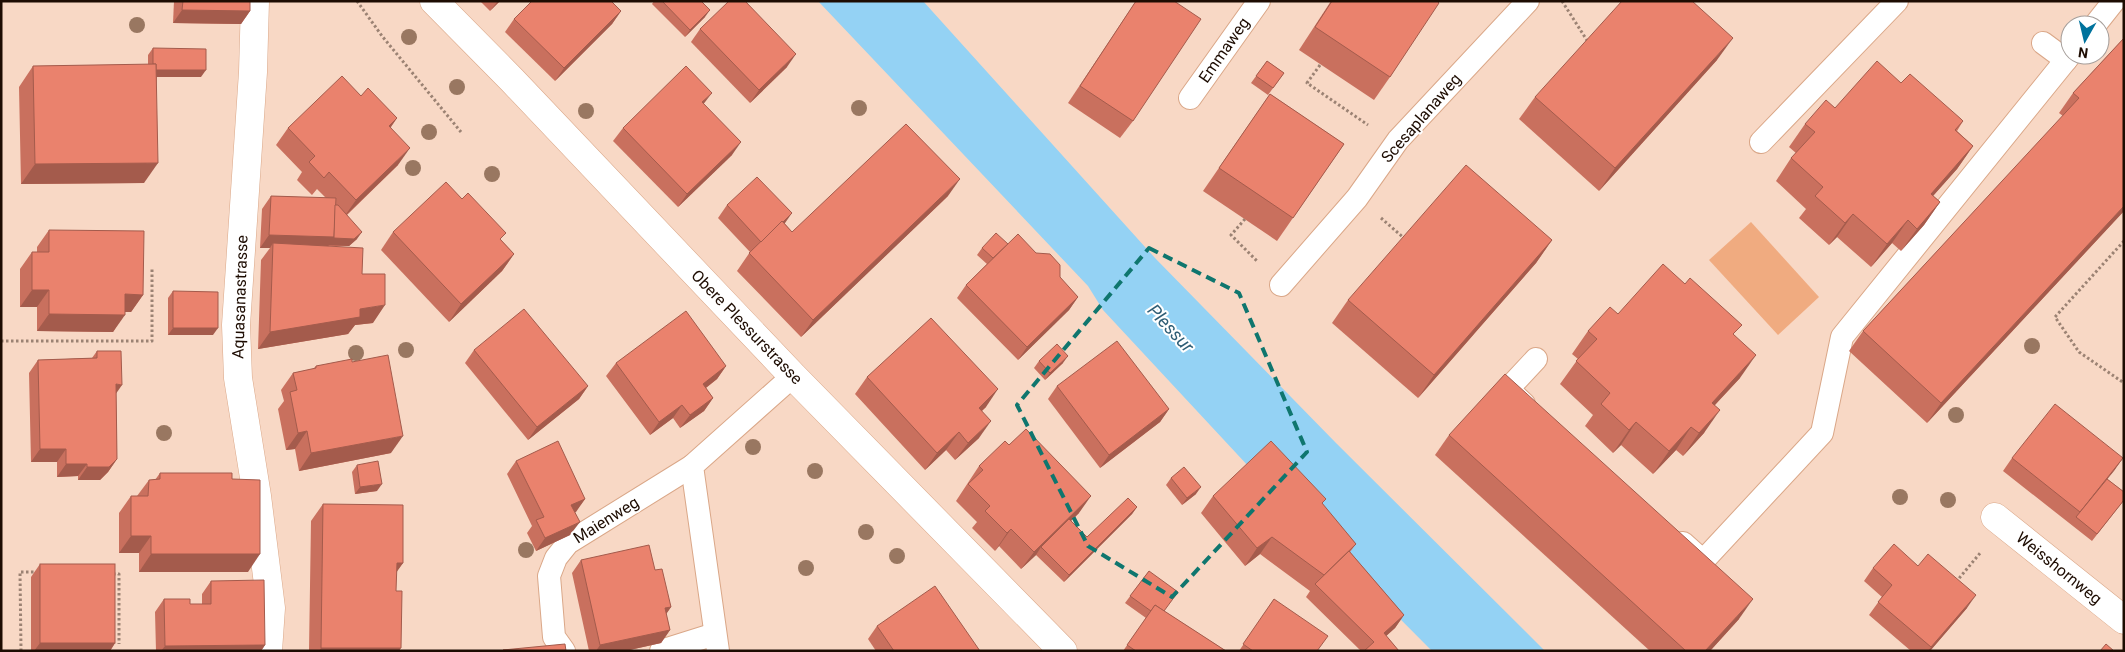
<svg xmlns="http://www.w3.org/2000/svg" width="2125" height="652" viewBox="0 0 2125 652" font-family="Roboto,sans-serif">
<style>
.green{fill:#f0ab80}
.water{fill:#94d2f4}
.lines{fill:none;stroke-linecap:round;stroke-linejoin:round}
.lane-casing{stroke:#daa788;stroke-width:24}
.street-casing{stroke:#daa788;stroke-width:29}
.path{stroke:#9b8273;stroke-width:3;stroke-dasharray:2.5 2.5;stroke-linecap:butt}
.lane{stroke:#fff;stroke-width:22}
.street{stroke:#fff;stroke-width:28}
.tree{fill:#997761}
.wall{fill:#c9705e}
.shaded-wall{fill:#a45b4c}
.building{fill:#ea826d;stroke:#a45b4c}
.marked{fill:none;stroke:#0f766e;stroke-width:4;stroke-dasharray:10 6;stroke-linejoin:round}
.labels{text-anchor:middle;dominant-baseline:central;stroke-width:4;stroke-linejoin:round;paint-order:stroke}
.street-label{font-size:16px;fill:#1d0c02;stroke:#fff}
.water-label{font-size:18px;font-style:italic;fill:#2f5e76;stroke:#fff}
</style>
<rect width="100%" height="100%" fill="#f8d8c5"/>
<polygon class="green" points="1751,222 1819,297 1778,335 1709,260"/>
<polygon class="water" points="818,1 923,1 1155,258 1336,443 1545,651 1432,651 1250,468 1103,310 1088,286"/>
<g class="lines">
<g class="lane-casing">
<g id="lane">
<polyline points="2095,25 2114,1"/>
<polyline points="2043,43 2066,60"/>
<polyline points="1190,98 1259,1"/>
<polyline points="1761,142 1897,1"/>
<polyline points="1281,285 1357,198 1398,140 1528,1"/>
<polyline points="1524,404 1508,389 1536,359"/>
<polyline points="1683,543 1703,561 1822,433 1842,337 2070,55"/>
<polyline points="564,651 554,637 549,576 556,558 568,543 692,466"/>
<polyline points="661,651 715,634"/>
<polyline points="718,651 692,466 793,376"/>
</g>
</g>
<g class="street-casing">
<g id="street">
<polyline points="255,1 253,72 236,325 238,378 257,496 271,608 268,651"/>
<polyline points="434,1 512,80 793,376 1063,651"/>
<polyline points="1995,517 2124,620"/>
</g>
</g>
<g class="path">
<polyline points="357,1 382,36 461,132"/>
<polyline points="1562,1 1588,42"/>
<polyline points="1320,65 1307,83 1368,125"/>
<polyline points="1381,218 1405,239"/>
<polyline points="1245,219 1231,235 1258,262"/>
<polyline points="2124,241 2055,317 2079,352 2124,383"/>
<polyline points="1,341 152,341 152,269"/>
<polyline points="113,574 119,574 119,644"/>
<polyline points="1956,582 1981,552"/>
<polyline points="21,651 20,572 37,572"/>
</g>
<use href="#lane" class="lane"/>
<use href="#street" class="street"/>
</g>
<g class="tree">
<circle cx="137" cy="25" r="8"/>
<circle cx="409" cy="37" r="8"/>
<circle cx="457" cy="87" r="8"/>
<circle cx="859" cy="108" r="8"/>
<circle cx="586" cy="111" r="8"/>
<circle cx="429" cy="132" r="8"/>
<circle cx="413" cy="168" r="8"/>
<circle cx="492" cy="174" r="8"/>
<circle cx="2032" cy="346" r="8"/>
<circle cx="406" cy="350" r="8"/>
<circle cx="356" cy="353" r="8"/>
<circle cx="1956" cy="415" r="8"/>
<circle cx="164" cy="433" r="8"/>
<circle cx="753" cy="447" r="8"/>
<circle cx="815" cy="471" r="8"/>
<circle cx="1900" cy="497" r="8"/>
<circle cx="1948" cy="500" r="8"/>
<circle cx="866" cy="532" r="8"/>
<circle cx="526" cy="550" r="8"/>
<circle cx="897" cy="556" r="8"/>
<circle cx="806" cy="568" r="8"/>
</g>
<g class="wall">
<polygon points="174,1 250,1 250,11 241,24 173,23"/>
<polygon points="480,1 500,1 490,11"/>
<polygon points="654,1 701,1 705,17 685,37 652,4"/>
<polygon points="1136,1 1174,1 1133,121 1120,138 1068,103"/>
<polygon points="1331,1 1437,1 1390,77 1374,100 1299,50"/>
<polygon points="621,11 612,24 555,81 505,32 514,19"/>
<polygon points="700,29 787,67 750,103 691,42"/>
<polygon points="2124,38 2124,211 1927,423 1849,351 1863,331 2063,116 2059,113 2073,93"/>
<polygon points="153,48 201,77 157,77 144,183 21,184 19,87 33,66 148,65 148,55"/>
<polygon points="1717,60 1599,191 1519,119 1535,97"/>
<polygon points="1267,61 1284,73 1268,95 1251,83"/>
<polygon points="1901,83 1963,121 1957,131 1973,146 1957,169 1933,196 1940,202 1924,225 1901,251 1892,243 1871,267 1837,237 1829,245 1799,218 1806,209 1776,181 1791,158 1796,153 1789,147 1805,124 1835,108"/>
<polygon points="1270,94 1344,144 1277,241 1203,191"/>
<polygon points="361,96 397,118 391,127 398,165 347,215 357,239 349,246 328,246 362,274 373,323 355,325 348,334 258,349 261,260 270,248 260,248 262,209 271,196 326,198 317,189 312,195 297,180 302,172 276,145 288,128"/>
<polygon points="704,104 732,155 678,207 613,141 623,128"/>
<polygon points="948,196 801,337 737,271 750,252 718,218 727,205 785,224 792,232"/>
<polygon points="49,230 143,295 131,312 125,312 113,332 37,331 37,307 20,307 20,269 32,252 37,252 37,247"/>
<polygon points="393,232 501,240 514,254 502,271 449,322 381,250"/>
<polygon points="1552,240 1536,263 1418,398 1332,323 1348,300"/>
<polygon points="1008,244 1036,253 1078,297 1069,310 1018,360 957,298 966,285 987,264 977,255 982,248"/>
<polygon points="173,291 213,335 168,335 168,298"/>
<polygon points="1588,331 1735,335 1740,378 1715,405 1704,433 1683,456 1676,450 1653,474 1621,445 1613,453 1585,426 1593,415 1560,384 1578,359 1572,354"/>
<polygon points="474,350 588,386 579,399 528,440 465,363"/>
<polygon points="97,351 116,392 117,459 108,472 100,480 78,480 78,476 57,477 57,462 31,462 29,373 38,360 92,358"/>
<polygon points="1039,361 1063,363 1045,380 1034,368"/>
<polygon points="352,362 391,453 299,471 295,449 286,450 278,409 284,401 281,390 293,373 313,369 316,366"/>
<polygon points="616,363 726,366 717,379 706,388 713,398 704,411 680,428 673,418 650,435 606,376"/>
<polygon points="867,377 986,407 982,411 979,438 955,460 946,450 925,470 855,394"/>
<polygon points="1057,386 1169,409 1160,422 1100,468 1048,399"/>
<polygon points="1449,435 1739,619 1710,651 1650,651 1435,455"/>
<polygon points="2012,458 2123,458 2107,479 2124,492 2124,500 2092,541 2003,471"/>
<polygon points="516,461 585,499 575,512 570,535 536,551 527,533 532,526 507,474"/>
<polygon points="357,465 377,491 355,494 352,472"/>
<polygon points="979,466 1079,513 1071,521 1087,537 1137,507 1132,514 1064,582 1036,555 1021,569 999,546 995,551 972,528 977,522 956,501"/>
<polygon points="160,473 232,479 248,572 139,572 139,553 119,553 119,513 131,496 137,496 149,480 155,480"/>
<polygon points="1171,478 1196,494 1182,505 1166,485"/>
<polygon points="1213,496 1323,505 1356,544 1350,552 1404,615 1395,628 1386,636 1399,651 1361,651 1306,597 1310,591 1260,554 1245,566 1201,513"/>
<polygon points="323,504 403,563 396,572 396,591 399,651 309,651 311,521"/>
<polygon points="581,560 655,570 671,607 666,614 670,630 661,643 625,651 589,651 572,573"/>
<polygon points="40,564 115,643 110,651 31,651 31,577"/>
<polygon points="1873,568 1967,608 1930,651 1911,651 1869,615 1882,597 1864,581"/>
<polygon points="1149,571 1164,611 1226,651 1123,651 1146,618 1125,603"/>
<polygon points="211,581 265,645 261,651 156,651 155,612 164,599 190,604 202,604 202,594"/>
<polygon points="1274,599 1317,651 1239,651"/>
<polygon points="877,626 980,651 876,651 868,639"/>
</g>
<g class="shaded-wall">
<polygon points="498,1 500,1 490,11"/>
<polygon points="182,10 250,11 241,24 173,23"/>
<polygon points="710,10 705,17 685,37 690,30"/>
<polygon points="621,11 612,24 555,81 564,68"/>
<polygon points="1733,38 1717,60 1599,191 1615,168"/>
<polygon points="796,54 787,67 750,103 759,90"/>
<polygon points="153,70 206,70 201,77 148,77"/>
<polygon points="712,93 702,106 702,102"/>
<polygon points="397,118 385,135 389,126"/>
<polygon points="741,142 732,155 678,207 687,194"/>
<polygon points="1973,146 1957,169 1915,216 1931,194"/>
<polygon points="410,148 398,165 344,217 356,200"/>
<polygon points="158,163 144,183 21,184 35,164"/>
<polygon points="960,179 948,196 801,337 813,320"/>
<polygon points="1940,202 1924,225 1901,251 1917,229"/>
<polygon points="2124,206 2124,211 1927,423 1941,403"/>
<polygon points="792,213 783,226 762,243"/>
<polygon points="1853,214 1837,237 1829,245 1845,223"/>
<polygon points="1908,220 1892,243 1871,267 1887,244"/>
<polygon points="362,232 357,239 349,246 329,245 325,250 273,243 270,248 260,248 269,235 334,237"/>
<polygon points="1552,240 1536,263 1418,398 1434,375"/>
<polygon points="514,254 502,271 449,322 461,304"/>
<polygon points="32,290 49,290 37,307 20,307"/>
<polygon points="125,294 143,295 131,312 113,312"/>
<polygon points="1078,297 1069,310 1018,360 1027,347"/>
<polygon points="385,305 373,323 355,325 348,334 258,349 270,332 360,309"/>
<polygon points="49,314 125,315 113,332 37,331"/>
<polygon points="173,328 218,328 213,335 168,335"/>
<polygon points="1756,355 1740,378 1696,425 1712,403"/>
<polygon points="1068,356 1063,363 1045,380 1050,373"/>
<polygon points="726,366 717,379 694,397 703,384"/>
<polygon points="116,384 122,385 113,398"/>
<polygon points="588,386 579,399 528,440 537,427"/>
<polygon points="998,389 986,407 966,425 979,408"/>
<polygon points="713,398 704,411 680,428 690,415"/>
<polygon points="682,405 673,418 650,435 659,422"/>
<polygon points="1169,409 1160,422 1100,468 1109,455"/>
<polygon points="1720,410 1704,433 1683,456 1699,433"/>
<polygon points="991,421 979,438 955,460 968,443"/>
<polygon points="1636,422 1621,445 1613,453 1629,430"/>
<polygon points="1691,427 1676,450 1653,474 1669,451"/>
<polygon points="307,431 295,449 286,450 298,433"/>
<polygon points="959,432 946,450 925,470 937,453"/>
<polygon points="403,436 391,453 299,471 311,453"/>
<polygon points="40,449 66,449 57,462 31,462"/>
<polygon points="2123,458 2114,471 2076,517 2080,512"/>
<polygon points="117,459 108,472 100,480 78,480 87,467"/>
<polygon points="66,464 87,464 78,476 57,477"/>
<polygon points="382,484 377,491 355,494 360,487"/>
<polygon points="1201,487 1196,494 1182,505 1187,498"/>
<polygon points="1091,496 1079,513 1042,549 1041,547 1036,555 1021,569 1034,552"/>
<polygon points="585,499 576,512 562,518 571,505"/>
<polygon points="1137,507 1132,514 1064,582 1069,575"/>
<polygon points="580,522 570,535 536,551 545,538"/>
<polygon points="1011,529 999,546 995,551 1007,533"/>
<polygon points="131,536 151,536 139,553 119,553"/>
<polygon points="1272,537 1260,554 1245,566 1257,548"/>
<polygon points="151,554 260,554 248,572 139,572"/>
<polygon points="397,563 403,563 391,580"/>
<polygon points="1976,595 1967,608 1930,651 1928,651"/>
<polygon points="1753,599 1739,619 1710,651 1705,651"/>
<polygon points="671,607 662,620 665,608"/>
<polygon points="1404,615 1395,628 1375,646 1384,633"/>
<polygon points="670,630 661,643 625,651 596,651 600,645"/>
<polygon points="40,643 115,643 110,651 34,651"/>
<polygon points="265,645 261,651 161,651 165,646"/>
<polygon points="321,648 401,648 399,651 319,651"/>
</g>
<g class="building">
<polygon points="183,1 250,1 250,11 182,10"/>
<polygon points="532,1 611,1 621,11 564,68 514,19"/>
<polygon points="662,1 701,1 710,10 690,30"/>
<polygon points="729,1 745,1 796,54 759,90 700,29"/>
<polygon points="1136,1 1174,1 1201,19 1133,121 1080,86"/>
<polygon points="1332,1 1437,1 1439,3 1390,77 1315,27"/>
<polygon points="1622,1 1692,1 1733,38 1615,168 1535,97"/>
<polygon points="2124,38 2124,206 1941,403 1863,331 2079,98 2073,93"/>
<polygon points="153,48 206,49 206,70 156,70 156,64 153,64"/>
<polygon points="1267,61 1284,73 1273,88 1256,76"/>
<polygon points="1877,61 1901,83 1910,74 1961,119 1963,121 1955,130 1973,146 1931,194 1940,202 1917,229 1908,220 1887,244 1853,214 1845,223 1815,196 1823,187 1791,158 1815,132 1805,124 1826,100 1835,108"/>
<polygon points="156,64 158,163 35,164 33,66"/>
<polygon points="686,66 712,93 702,102 741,142 687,194 623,128"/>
<polygon points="342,76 361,96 368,88 397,118 389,126 410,148 356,200 329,172 324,178 309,162 315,156 288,128"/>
<polygon points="1270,94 1344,144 1293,218 1219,168"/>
<polygon points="906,124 960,179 813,320 749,253 782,221 792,232"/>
<polygon points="1466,165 1552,240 1434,375 1348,300"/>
<polygon points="757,177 792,213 783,222 782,221 761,242 727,205"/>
<polygon points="446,182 462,199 468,193 506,233 500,239 514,254 461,304 393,232"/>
<polygon points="271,196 336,198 334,237 269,235"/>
<polygon points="335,205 338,205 362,232 354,239 334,238 334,237"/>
<polygon points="49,230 144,231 143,295 125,294 125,315 49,314 49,290 32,290 32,252 49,252"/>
<polygon points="996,233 1008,244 993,258 982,248"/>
<polygon points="1018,234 1036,253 1050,254 1060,265 1060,277 1078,297 1027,347 966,285"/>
<polygon points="273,243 363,248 362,274 385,274 385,305 360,309 360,317 270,332"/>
<polygon points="1663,264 1685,284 1690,278 1742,325 1733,334 1756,355 1712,403 1720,410 1699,433 1691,427 1669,451 1636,422 1629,430 1601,404 1610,393 1576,361 1597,339 1588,331 1610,307 1618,314"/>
<polygon points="173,291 218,292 218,328 173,328"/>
<polygon points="524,309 588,386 537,427 474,350"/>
<polygon points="686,311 726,366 703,384 713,398 690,415 682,405 659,422 616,363"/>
<polygon points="931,318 998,389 979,408 991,421 968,443 959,432 937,453 867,377"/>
<polygon points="1117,341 1169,409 1109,455 1057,386"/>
<polygon points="1057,344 1068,356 1050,373 1039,361"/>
<polygon points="97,351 121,351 122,385 116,384 117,459 109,467 87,467 87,464 66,464 66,449 40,449 38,360 97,358"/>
<polygon points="388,355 403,436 311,453 307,431 298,433 290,392 297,390 293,373 316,368 316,366 352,359 352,362"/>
<polygon points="1505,374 1753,599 1705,651 1686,651 1449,435"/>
<polygon points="2055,404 2123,458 2080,512 2012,458"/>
<polygon points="1026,429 1091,496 1034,552 1011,529 1007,533 985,511 990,506 968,484 983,470 979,466 1005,441 1009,445"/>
<polygon points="558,441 585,499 571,505 580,522 545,538 536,520 544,517 516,461"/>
<polygon points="1271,441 1326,499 1322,503 1356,544 1324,575 1272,537 1257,548 1213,496"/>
<polygon points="378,461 382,484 360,487 357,465"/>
<polygon points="1184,467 1201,487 1187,498 1171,478"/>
<polygon points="160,473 232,473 232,479 260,480 260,554 151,554 151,536 131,536 131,496 148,496 149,480 160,479"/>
<polygon points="2107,479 2124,492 2124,500 2097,534 2076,517"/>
<polygon points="1128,498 1137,507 1069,575 1041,547 1069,519 1087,537"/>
<polygon points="323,504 403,505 403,563 397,563 396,591 402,591 401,648 321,648"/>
<polygon points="1894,544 1918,566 1928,554 1976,595 1931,647 1878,602 1892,585 1873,568"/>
<polygon points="649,545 655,570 662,569 671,607 665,608 670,630 600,645 581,560"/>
<polygon points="1349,551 1404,615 1384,633 1399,651 1364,651 1374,642 1315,584"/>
<rect x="40" y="564" width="75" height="79"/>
<polygon points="1149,571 1178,592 1164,611 1155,605 1151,611 1130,596"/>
<polygon points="264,580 265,645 165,646 164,599 190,599 190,604 211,604 211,581"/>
<polygon points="935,586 980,651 894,651 877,626"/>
<polygon points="1274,599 1328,636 1317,651 1253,651 1243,644"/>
<polygon points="1155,605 1226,651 1136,651 1127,645"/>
<polygon points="565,644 566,651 503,650"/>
<polygon points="2106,644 2114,651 2100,651"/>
</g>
<path class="marked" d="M1149,248L1239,293L1307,452L1172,597L1088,546L1017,405Z"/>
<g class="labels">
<g class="street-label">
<text transform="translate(1224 50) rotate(-55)">Emmaweg</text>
<text transform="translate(1421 118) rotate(-49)">Scesaplanaweg</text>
<text transform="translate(240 297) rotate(-88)">Aquasanastrasse</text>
<text transform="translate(747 327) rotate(46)">Obere Plessurstrasse</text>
<text transform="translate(606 520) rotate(-32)">Maienweg</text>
<text transform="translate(2059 568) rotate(39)">Weisshornweg</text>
</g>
<g class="water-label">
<text transform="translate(1171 328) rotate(47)">Plessur</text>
</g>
</g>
<rect width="2125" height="652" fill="none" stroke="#1d0c02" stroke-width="5"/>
<g transform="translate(2085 40) rotate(188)"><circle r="24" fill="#ffffff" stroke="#a59e9a"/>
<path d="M0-4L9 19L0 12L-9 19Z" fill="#00739d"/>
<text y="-8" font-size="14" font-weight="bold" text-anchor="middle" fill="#1d0c02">N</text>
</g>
</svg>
